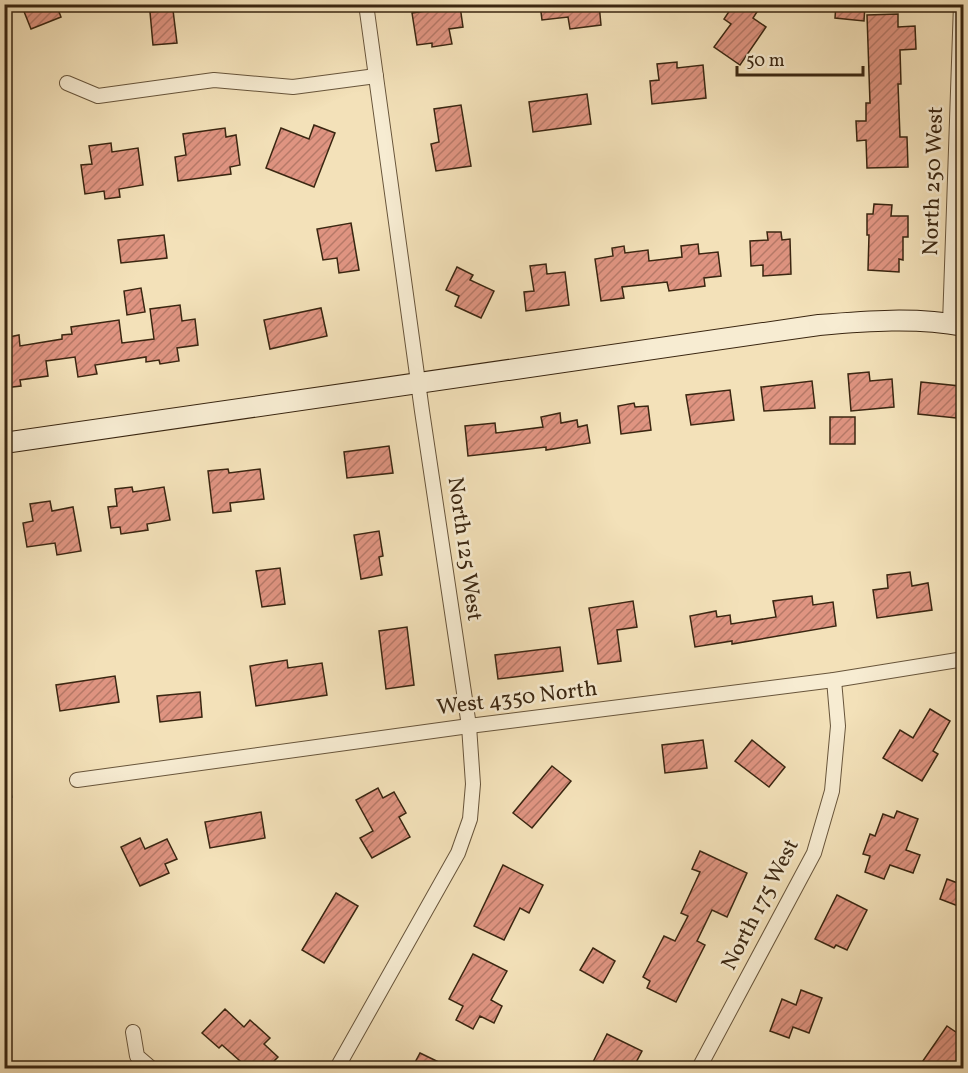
<svg xmlns="http://www.w3.org/2000/svg" width="968" height="1073" viewBox="0 0 968 1073" font-family="Vollkorn,serif">
<style>
.water{fill:url(#water-ripples);stroke:#787f77;stroke-width:1.5}
.building{fill:url(#building-hatch);stroke:#3a2611;stroke-width:1.5}
.lines{fill:none;stroke-linecap:round;stroke-linejoin:round}
.street-casing{stroke:#68553b;stroke-width:16}
.secondary-casing{stroke:#3a2611;stroke-width:22}
.street{stroke:#f7ecd2;stroke-width:14}
.secondary{stroke:#f7ecd2;stroke-width:20}
.labels{text-anchor:middle;dominant-baseline:central;stroke-width:5;stroke-linejoin:round;paint-order:stroke}
.street-label{font-size:22px;fill:#3a2611;stroke:#f7ecd2}
</style>
<defs>
<pattern id="water-ripples" width="26" height="14" patternUnits="userSpaceOnUse" patternTransform="scale(1.5)"><rect width="26" height="14" fill="#a1bbbb"/><path d="M2 4q2-2 4 0t4 0M15 11q2-2 4 0t4 0" fill="none" stroke="#849897"/></pattern>
<pattern id="building-hatch" width="6" height="6" patternUnits="userSpaceOnUse" patternTransform="scale(1.5)"><rect width="6" height="6" fill="#df9481"/><path d="M-1 1l2-2M0 6l6-6M5 7l2-2" fill="none" stroke="#b67968"/></pattern>
</defs>
<rect width="100%" height="100%" fill="#f3e1b9"/>
<filter id="stains"><feTurbulence type="fractalNoise" baseFrequency=".00333" numOctaves="4"/><feColorMatrix values="0 0 0 0 .2 0 0 0 0 .09 0 0 0 0 .02 0 0 0 .5 -.17"/></filter>
<radialGradient id="worn" r=".72"><stop offset=".6" stop-color="#630" stop-opacity="0"/><stop offset="1" stop-color="#630" stop-opacity=".3"/></radialGradient>
<polygon class="water" points="5,771 12,797 5,807 4,807"/>
<g class="building">
<polygon points="21,4 56,4 61,17 31,29"/>
<polygon points="540,4 599,4 601,25 570,29 568,17 542,20"/>
<polygon points="734,4 762,4 753,18 766,27 740,65 714,47 731,24 724,19"/>
<polygon points="836,4 865,4 864,21 835,18"/>
<polygon points="460,6 463,27 449,29 452,44 432,47 432,43 417,45 412,13"/>
<polygon points="173,10 177,43 153,45 150,12"/>
<polygon points="898,14 898,27 915,26 916,49 900,50 901,84 898,84 900,137 907,137 908,167 867,168 866,140 857,141 856,121 866,121 866,103 870,103 867,15"/>
<polygon points="677,62 677,68 703,65 706,98 652,104 650,81 659,80 657,64"/>
<polygon points="587,94 591,124 533,132 529,102"/>
<polygon points="461,105 471,166 436,171 431,144 439,142 434,109"/>
<polygon points="314,125 335,133 314,187 266,168 281,128 309,139"/>
<polygon points="225,128 226,137 236,135 240,165 230,167 231,174 178,181 175,157 186,155 183,134"/>
<polygon points="111,143 112,152 138,148 143,185 119,189 120,197 105,199 104,191 85,194 81,165 92,164 89,146"/>
<polygon points="874,204 892,205 891,216 908,216 908,237 903,237 903,260 899,259 899,272 868,270 869,235 867,235 867,214 873,214"/>
<polygon points="351,223 359,270 339,273 337,258 323,260 317,229"/>
<polygon points="767,232 781,232 782,240 790,239 791,274 763,276 763,265 751,266 750,241 768,240"/>
<polygon points="164,235 167,258 121,263 118,240"/>
<polygon points="698,244 699,254 718,252 721,276 704,278 705,286 669,291 667,282 622,287 624,298 601,301 595,259 613,256 612,248 624,246 625,253 648,250 649,261 682,257 681,246"/>
<polygon points="546,264 547,274 565,272 569,305 526,311 524,292 534,291 530,266"/>
<polygon points="457,267 473,275 470,280 494,291 481,318 455,306 459,296 446,290"/>
<polygon points="141,288 145,312 127,315 124,291"/>
<polygon points="180,305 182,321 195,319 198,345 177,348 179,361 160,364 159,360 146,362 146,357 95,365 97,374 78,377 75,357 46,361 48,376 20,380 21,386 4,388 4,338 19,335 20,346 62,339 62,335 72,334 71,327 119,320 122,343 154,339 150,309"/>
<polygon points="321,308 327,336 270,349 264,320"/>
<polygon points="869,372 870,381 892,379 894,407 851,411 848,374"/>
<polygon points="812,381 815,408 764,411 761,387"/>
<polygon points="921,382 960,386 956,418 918,414"/>
<polygon points="730,390 734,420 691,425 686,395"/>
<polygon points="634,403 635,407 648,406 651,430 621,434 618,406"/>
<polygon points="560,413 561,423 577,420 578,427 587,425 590,443 546,450 546,447 468,456 465,426 495,423 496,433 543,427 541,417"/>
<rect x="830" y="417" width="25" height="27"/>
<polygon points="389,446 393,473 347,478 344,452"/>
<polygon points="228,469 229,473 260,469 264,499 230,503 231,511 213,513 208,471"/>
<polygon points="132,487 133,492 164,487 170,520 147,524 148,530 121,534 120,527 111,528 108,507 117,506 115,489"/>
<polygon points="50,501 52,511 73,507 81,551 57,555 55,543 27,547 23,523 33,521 30,504"/>
<polygon points="379,531 383,556 379,557 382,575 361,579 354,535"/>
<polygon points="280,568 285,604 262,607 256,571"/>
<polygon points="910,572 912,586 928,583 932,610 877,618 873,590 888,588 887,575"/>
<polygon points="812,596 813,605 833,602 836,626 732,644 732,641 695,647 690,616 716,611 717,617 730,615 731,624 776,617 773,601"/>
<polygon points="633,601 637,627 617,630 621,661 598,664 589,608"/>
<polygon points="407,627 414,685 386,689 379,631"/>
<polygon points="560,647 563,671 498,679 495,655"/>
<polygon points="287,660 288,668 322,663 327,695 256,706 250,666"/>
<polygon points="115,676 119,702 60,711 56,685"/>
<polygon points="200,692 202,717 160,722 157,696"/>
<polygon points="930,709 950,721 933,751 938,754 922,781 883,758 900,730 913,738"/>
<polygon points="703,740 707,768 665,773 662,745"/>
<polygon points="752,740 785,767 769,787 735,761"/>
<polygon points="552,766 571,781 532,828 513,813"/>
<polygon points="378,788 383,798 394,792 406,813 399,817 410,837 372,858 360,838 373,831 356,800"/>
<polygon points="897,811 918,819 906,850 920,855 913,873 890,865 884,879 865,872 870,856 863,854 870,834 875,836 883,814 894,818"/>
<polygon points="261,812 265,838 210,848 205,822"/>
<polygon points="140,838 145,849 167,839 177,859 165,864 169,873 140,886 121,847"/>
<polygon points="700,851 747,873 727,917 712,910 697,941 705,945 676,1002 647,988 650,981 643,977 664,936 675,941 688,916 681,913 700,872 692,869"/>
<polygon points="503,865 543,885 529,913 520,908 504,940 474,926"/>
<polygon points="947,879 963,885 958,906 940,899"/>
<polygon points="336,893 358,906 324,963 302,950"/>
<polygon points="837,895 867,910 847,950 836,945 834,948 815,939"/>
<polygon points="593,948 615,961 603,983 580,970"/>
<polygon points="473,954 507,971 491,1000 502,1006 494,1023 480,1016 473,1029 456,1020 463,1006 449,999"/>
<polygon points="801,990 822,998 809,1033 793,1027 789,1038 770,1031 782,999 796,1005"/>
<polygon points="225,1009 244,1027 250,1020 270,1038 264,1044 278,1057 267,1068 248,1068 222,1045 219,1048 202,1033"/>
<polygon points="947,1026 963,1037 963,1068 918,1068"/>
<polygon points="607,1034 642,1051 633,1068 590,1068"/>
<polygon points="420,1053 451,1068 412,1068"/>
</g>
<g class="lines">
<g class="street-casing">
<g id="street">
<polyline points="67,83 98,96 214,80 293,87 376,76"/>
<polyline points="950,324 961,4"/>
<polyline points="77,780 469,726 834,680 964,659"/>
<polyline points="133,1032 137,1056 151,1068"/>
<polyline points="337,1068 458,853 470,819 473,784 469,726 422,411 366,4"/>
<polyline points="699,1068 814,853 832,791 838,726 834,680"/>
</g>
</g>
<g class="secondary-casing">
<path id="secondary" d="M4,443L819,325C867,321 916,317 964,326"/>
</g>
<use href="#street" class="street"/>
<use href="#secondary" class="secondary"/>
</g>
<g class="labels">
<g class="street-label">
<text transform="translate(934 181) rotate(-88)">North 250 West</text>
<text transform="translate(464 549) rotate(82)">North 125 West</text>
<text transform="translate(517 699) rotate(-7)">West 4350 North</text>
<text transform="translate(761 905) rotate(-63)">North 175 West</text>
</g>
</g>
<rect width="968" height="1073" fill="none" stroke="#f3e1b9" stroke-width="24"/>
<rect x="6" y="6" width="956" height="1061" fill="none" stroke="#3a2611" stroke-width="3"/>
<rect x="12" y="12" width="944" height="1049" fill="none" stroke="#3a2611" stroke-width="1.5"/>
<path d="M737 66v9h126v-9" fill="none" stroke="#3a2611" stroke-width="3"/>
<text x="746" y="66" font-size="18" fill="#3a2611" stroke="#f7ecd2" stroke-width="4.5" paint-order="stroke">50 m</text>
<rect width="100%" height="100%" filter="url(#stains)"/>
<rect width="100%" height="100%" fill="url(#worn)"/>
</svg>
